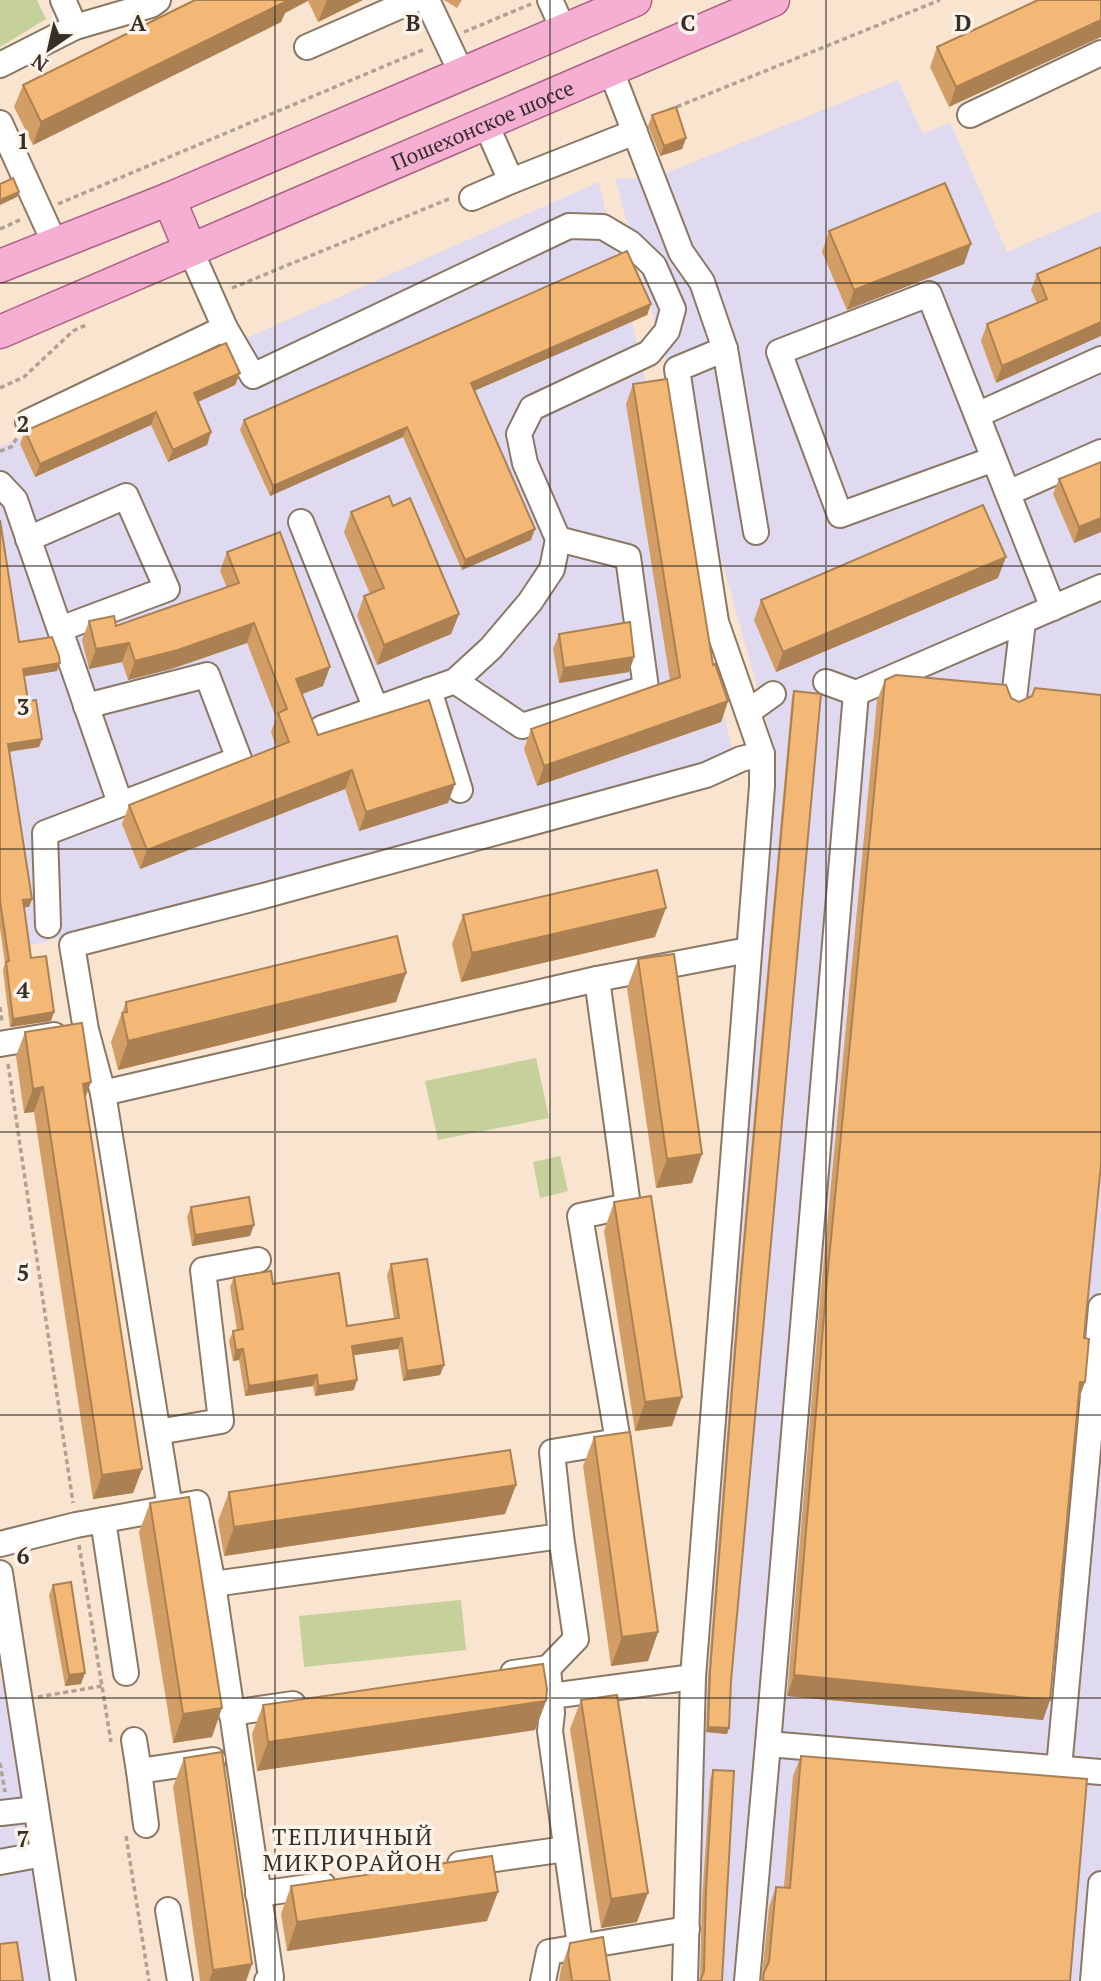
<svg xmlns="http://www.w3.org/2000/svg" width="1101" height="1981" viewBox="0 0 1101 1981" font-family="'PT Serif',serif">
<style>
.industrial{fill:#e0daf0}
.green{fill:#c5d09b}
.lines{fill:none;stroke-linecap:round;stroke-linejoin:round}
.minor-casing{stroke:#8a7865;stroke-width:28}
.major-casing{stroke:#ac6083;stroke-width:35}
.path{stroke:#b0a191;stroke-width:3.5;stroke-dasharray:5 3.5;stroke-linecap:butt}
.minor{stroke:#fff;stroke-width:24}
.major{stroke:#f4afd2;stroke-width:32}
.wall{fill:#d29e65}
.shaded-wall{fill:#ab8153}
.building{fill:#f4b876;stroke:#ab8153;stroke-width:2}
.grid{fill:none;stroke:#362f27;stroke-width:2;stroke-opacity:0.55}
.labels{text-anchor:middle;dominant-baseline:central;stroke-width:7;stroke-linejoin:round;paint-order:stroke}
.street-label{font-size:21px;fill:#362f27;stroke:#fcf4eb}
.neighbourhood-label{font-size:23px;letter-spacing:2px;fill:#362f27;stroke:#fcf4eb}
.grid-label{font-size:23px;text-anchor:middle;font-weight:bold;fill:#362f27;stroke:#fcf4eb;stroke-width:7;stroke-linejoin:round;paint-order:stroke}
</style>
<rect width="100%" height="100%" fill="#f8e4cf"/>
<g class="industrial">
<polygon points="898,80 923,134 950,122 1007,252 1101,211 1101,1981 679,1981 692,1681 771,736 615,179 656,177"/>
<polygon points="599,182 734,757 25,947 0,928 0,447"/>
<polygon points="6,1678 51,1981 0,1981 0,1679"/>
</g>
<g class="green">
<polygon points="0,0 37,0 46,19 0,47"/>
<polygon points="536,1058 549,1118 438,1140 425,1081"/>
<polygon points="560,1156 568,1191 540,1198 533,1162"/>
<polygon points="461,1600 466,1650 304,1667 299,1616"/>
</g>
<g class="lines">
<g class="minor-casing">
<g id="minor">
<polyline points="63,0 75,27"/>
<polyline points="427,0 462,74"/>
<polyline points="550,0 564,31"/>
<polyline points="307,47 414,0"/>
<polyline points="0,65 75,27 151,5 158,0"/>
<polyline points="610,68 681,252 702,282 725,349 677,369 716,622 762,754"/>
<polyline points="970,115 1101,53"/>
<polyline points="485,122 511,181 635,132"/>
<polyline points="0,123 55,244"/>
<polyline points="472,198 511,181"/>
<polyline points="225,328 253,376 569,226 603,227 630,243 654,266 673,309 667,331 649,353 532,408 519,434 525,463 558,539 552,569 530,602 491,648 455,681 322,728"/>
<polyline points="725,349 756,532"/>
<polyline points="977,415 1101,359"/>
<polyline points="28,422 225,328 190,249"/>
<polyline points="994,459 840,515 779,352 929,294 1053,608"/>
<polyline points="0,484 15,500 120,803"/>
<polyline points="1008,493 1101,452"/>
<polyline points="301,522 376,709"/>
<polyline points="28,539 126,496 167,589 60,629"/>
<polyline points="455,681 522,726 646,688 628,557 558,539"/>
<polyline points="826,682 856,693 1101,587"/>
<polyline points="429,690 460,790"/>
<polyline points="1013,707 1023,621"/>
<polyline points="748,712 773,694"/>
<polyline points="48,925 45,833 239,759 207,675 86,706"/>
<polyline points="597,979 748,950"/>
<polyline points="0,1044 54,1035"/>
<polyline points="103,1093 170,1508"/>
<polyline points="158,1432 221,1421 203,1270 258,1260"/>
<polyline points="103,1520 126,1673"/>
<polyline points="0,1544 76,1525 197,1503 213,1584 561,1536 552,1452 618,1441 580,1216 628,1206 597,979 103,1093 86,1030 72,945 267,895 706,775 741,759 762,754 762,786 693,1677 685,1981"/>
<polyline points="0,1573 63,1981"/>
<polyline points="213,1584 271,1977 267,1981"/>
<polyline points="548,1668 552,1713 550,1731 580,1945"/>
<polyline points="513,1673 548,1668 576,1639 561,1536"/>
<polyline points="551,1696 693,1677"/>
<polyline points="231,1713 293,1704"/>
<polyline points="134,1740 139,1771"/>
<polyline points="768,1744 856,693"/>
<polyline points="1059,1768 1101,1307"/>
<polyline points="1,1813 36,1809"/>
<polyline points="146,1825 139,1771 213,1760"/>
<polyline points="0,1862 43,1854"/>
<polyline points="460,1864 566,1849"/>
<polyline points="258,1894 323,1885"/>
<polyline points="168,1910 180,1981"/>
<polyline points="543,1981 549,1952 687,1929"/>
<polyline points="747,1981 768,1744 1101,1772"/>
<polyline points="1093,1981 1101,1884"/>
</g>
</g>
<g class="major-casing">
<g id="major">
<polyline points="169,199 190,249"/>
<polyline points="0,266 169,199 635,0"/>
<path id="s1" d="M0,332L773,0"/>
</g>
</g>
<g class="path">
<polyline points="464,32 531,4"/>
<polyline points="669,110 940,0"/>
<polyline points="58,204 425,49"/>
<polyline points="0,229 22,219"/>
<polyline points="232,288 451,198"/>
<polyline points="0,388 24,377 73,331 88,324"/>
<polyline points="0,451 11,447 17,438"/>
<polyline points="0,1007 2,1022"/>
<polyline points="8,1064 73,1503"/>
<polyline points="79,1545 111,1742"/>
<polyline points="38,1697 102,1686"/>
<polyline points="0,1763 5,1792"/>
<polyline points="126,1836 149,1981"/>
</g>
<use href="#minor" class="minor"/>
<use href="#major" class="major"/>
</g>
<g class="wall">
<polygon points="195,0 363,0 318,22 308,1 285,13 281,22 33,145 14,107 23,85"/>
<polygon points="444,0 462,0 457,8"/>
<polygon points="1038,0 949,107 930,67 937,47"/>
<polygon points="652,115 686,138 682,149 660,156 648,126"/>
<polygon points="829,231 964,264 847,310 822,252"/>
<polygon points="1101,247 996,383 981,341 987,324 1037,303 1031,290 1037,274"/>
<polygon points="651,304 647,315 474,391 531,540 462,570 403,437 270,496 240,430 244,420"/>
<polygon points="240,373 235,385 198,402 211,432 207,445 168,462 151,425 35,477 20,444 25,431"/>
<polygon points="633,384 713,665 728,701 721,722 537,786 524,749 531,729 670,680 626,404"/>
<polygon points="1059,479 1101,532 1074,543 1053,494"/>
<polygon points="393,506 459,614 451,634 377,665 357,616 364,596 370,594 344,532 351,512"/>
<polygon points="0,520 19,642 57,671 24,676 28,701 42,739 39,747 9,752 32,899 29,907 24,907 31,958 51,1021 10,1027 3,970 5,963 0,928"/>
<polygon points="227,552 323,686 302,694 318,735 448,803 359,831 345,789 140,869 122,824 129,805 276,747 271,732 276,718 247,643 171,669 128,680 122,662 89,669 82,640 89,621 116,626 227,588 220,571"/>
<polygon points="998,578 776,672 754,620 761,600"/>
<polygon points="559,634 634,657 629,672 559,683 553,649"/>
<polygon points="885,680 1084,1338 1085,1382 1079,1399 1050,1700 1043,1720 787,1696 820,1300 877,700"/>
<polygon points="794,691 731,1681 729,1728 727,1734 706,1732 708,1678 738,1295 792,697"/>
<polygon points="463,915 655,937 461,982 452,944"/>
<polygon points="638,959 692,1183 656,1188 627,988"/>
<polygon points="406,973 396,1002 118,1070 111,1042 126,1002"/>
<polygon points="25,1032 85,1099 142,1469 133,1493 93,1499 34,1112 24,1113 16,1056"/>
<polygon points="614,1202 672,1426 635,1431 604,1231"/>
<polygon points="191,1207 250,1236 192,1246 187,1217"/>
<polygon points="391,1264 444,1365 440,1375 403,1381 398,1349 354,1355 354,1390 315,1396 313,1386 245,1396 239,1360 233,1361 229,1341 233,1331 237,1330 230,1287 234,1277 273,1284 347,1326 394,1319 387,1275"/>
<polygon points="594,1437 658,1632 648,1661 611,1666 583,1466"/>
<polygon points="516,1485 505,1514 224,1556 218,1521 229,1492"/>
<polygon points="150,1503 212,1737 173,1743 139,1532"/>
<polygon points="53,1585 81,1684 65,1686 49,1595"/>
<polygon points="581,1700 637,1922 601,1928 570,1729"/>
<polygon points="546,1701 535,1730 257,1771 252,1734 263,1705"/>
<polygon points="801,1756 1070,1981 760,1981 762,1975 769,1907 776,1887 784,1887 793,1776"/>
<polygon points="184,1758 252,1964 246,1981 200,1981 173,1787"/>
<polygon points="713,1770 722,1981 700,1981 702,1901 710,1780"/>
<polygon points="291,1886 487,1921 287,1951 281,1914"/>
<polygon points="570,1943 610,1981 559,1981 561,1968"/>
</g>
<g class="shaded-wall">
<polygon points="284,0 309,0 285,13 281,22 33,145 41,122"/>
<polygon points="327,0 363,0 318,22"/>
<polygon points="1101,20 1101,37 949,107 956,87"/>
<polygon points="686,138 682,149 660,156 664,146"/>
<polygon points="19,192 17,197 0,205 0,200"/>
<polygon points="971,244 964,264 847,310 854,290"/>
<polygon points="651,304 647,315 467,394 471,383"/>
<polygon points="1101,322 1101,336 996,383 1002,366"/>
<polygon points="240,373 235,385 189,406 194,393"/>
<polygon points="156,412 151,425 35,477 40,464"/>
<polygon points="407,427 403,437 270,496 273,486"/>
<polygon points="211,432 207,445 168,462 173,450"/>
<polygon points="1101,518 1101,532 1074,543 1079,527"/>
<polygon points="535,529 531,540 462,570 465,560"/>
<polygon points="1006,557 998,578 776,672 783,652"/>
<polygon points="459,614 451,634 377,665 384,645"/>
<polygon points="254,623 247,643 171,669 128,680 135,661"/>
<polygon points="129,643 122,662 89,669 96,649"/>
<polygon points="634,657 629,672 559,683 564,668"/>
<polygon points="60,663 57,671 20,677 23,669"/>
<polygon points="330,667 323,686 289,699 296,679"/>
<polygon points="728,701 721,722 537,786 544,766"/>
<polygon points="42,739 39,747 5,752 8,744"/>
<polygon points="352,770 345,789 140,869 147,850"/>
<polygon points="455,784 448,803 359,831 366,812"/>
<polygon points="32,899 29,907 20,908 23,900"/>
<polygon points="666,908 655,937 461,982 472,953"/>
<polygon points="406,973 396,1002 118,1070 128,1041"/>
<polygon points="54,1012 51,1021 10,1027 13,1019"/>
<polygon points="91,1082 82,1107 83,1084"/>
<polygon points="43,1087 34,1112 24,1113 33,1089"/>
<polygon points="702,1154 692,1183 656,1188 667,1159"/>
<polygon points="254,1225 250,1236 192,1246 195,1235"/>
<polygon points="402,1338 398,1349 348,1356 352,1346"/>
<polygon points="243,1349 239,1360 233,1361 236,1350"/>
<polygon points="444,1365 440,1375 403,1381 407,1371"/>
<polygon points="317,1375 313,1386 245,1396 249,1386"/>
<polygon points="357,1380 354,1390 315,1396 318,1386"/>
<polygon points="1080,1382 1085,1382 1077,1402"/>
<polygon points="682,1397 672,1426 635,1431 645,1402"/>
<polygon points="142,1469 133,1493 93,1499 102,1475"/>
<polygon points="516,1485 505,1514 224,1556 234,1527"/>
<polygon points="658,1632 648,1661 611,1666 622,1637"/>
<polygon points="85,1673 81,1684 65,1686 69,1675"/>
<polygon points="794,1675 1050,1700 1043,1720 787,1696"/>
<polygon points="546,1701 535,1730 257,1771 268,1742"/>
<polygon points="222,1708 212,1737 173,1743 183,1714"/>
<polygon points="708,1727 729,1728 727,1734 706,1732"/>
<polygon points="498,1892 487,1921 287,1951 297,1922"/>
<polygon points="648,1893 637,1922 601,1928 611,1899"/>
<polygon points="252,1964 246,1981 209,1981 213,1970"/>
</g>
<g class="building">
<polygon points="195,0 289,0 41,122 23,85"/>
<polygon points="1038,0 1101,0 1101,20 956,87 937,47"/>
<polygon points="676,107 686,138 664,146 652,115"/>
<polygon points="13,178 19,192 0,200 0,184"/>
<polygon points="945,183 971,244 854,290 829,231"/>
<polygon points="1101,247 1101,322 1002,366 987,324 1047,299 1037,274"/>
<polygon points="627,251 651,304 471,383 535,529 465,560 407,427 273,486 244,420"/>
<polygon points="226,343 240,373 194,393 211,432 173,450 156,412 40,464 25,431"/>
<polygon points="667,379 713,665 715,664 728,701 544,766 531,729 680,677 633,384"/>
<polygon points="1101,462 1101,518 1079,527 1059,479"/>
<polygon points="389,496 393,506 410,498 459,614 384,645 364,596 384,588 351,512"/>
<polygon points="983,505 1006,557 783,652 761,600"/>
<polygon points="0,520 19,642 52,637 59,656 60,663 23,669 28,701 36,700 42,739 8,744 32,899 23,900 31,958 46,956 54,1012 13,1019 6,962 9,961 0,901"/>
<polygon points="280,532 330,667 296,679 318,735 429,700 455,784 366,812 352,770 147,850 129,805 289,742 278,713 287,709 254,623 178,650 135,661 129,643 96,649 89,621 114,616 116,626 239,583 227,552"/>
<polygon points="630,622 634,657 564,668 559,634"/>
<polygon points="896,675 1006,685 1011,698 1019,702 1032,696 1035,688 1101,695 1101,1164 1084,1338 1089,1339 1085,1382 1080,1382 1050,1700 794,1675 827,1280 885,680"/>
<polygon points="794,691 821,694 731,1681 729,1728 708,1727 710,1672 740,1289"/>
<polygon points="657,870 666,908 472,953 463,915"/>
<polygon points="397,936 406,973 128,1041 122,1013 127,1012 126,1002"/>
<polygon points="674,954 702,1154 667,1159 638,959"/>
<polygon points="82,1023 91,1082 83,1084 142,1469 102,1475 43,1087 33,1089 25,1032"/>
<polygon points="651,1196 682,1397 645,1402 614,1202"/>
<polygon points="249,1197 254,1225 195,1235 191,1207"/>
<polygon points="427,1259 444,1365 407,1371 402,1338 352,1346 357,1380 318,1386 317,1375 249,1386 243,1349 236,1350 233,1331 243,1329 234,1277 271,1271 273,1284 339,1273 347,1326 399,1318 391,1264"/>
<polygon points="630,1432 658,1632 622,1637 594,1437"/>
<polygon points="510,1450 516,1485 234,1527 229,1492"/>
<polygon points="189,1497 222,1708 183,1714 150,1503"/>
<polygon points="71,1582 85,1673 69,1675 53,1585"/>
<polygon points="543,1664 547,1689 546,1701 268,1742 263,1705"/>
<polygon points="617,1695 648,1893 611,1899 581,1700"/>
<polygon points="222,1752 252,1964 213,1970 184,1758"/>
<polygon points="801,1756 1087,1779 1070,1981 763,1981 764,1972 769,1962 776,1887 790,1888"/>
<polygon points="713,1770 734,1771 722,1981 700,1981 704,1971 706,1890"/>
<polygon points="492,1856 498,1892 297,1922 291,1886"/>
<polygon points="603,1937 610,1981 572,1981 568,1955 570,1943"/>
<polygon points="17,1942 23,1981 0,1981 0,1944"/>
</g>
<path class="grid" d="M275,0V1981M550,0V1981M826,0V1981M0,283H1101M0,566H1101M0,849H1101M0,1132H1101M0,1415H1101M0,1698H1101"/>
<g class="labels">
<g class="street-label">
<text stroke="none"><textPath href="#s1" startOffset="525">Пошехонское шоссе</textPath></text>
</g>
<g class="neighbourhood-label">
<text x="353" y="1836">ТЕПЛИЧНЫЙ<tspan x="353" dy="26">МИКРОРАЙОН</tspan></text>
</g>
</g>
<g class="grid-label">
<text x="138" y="31">A</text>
<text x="413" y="31">B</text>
<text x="688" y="31">C</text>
<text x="963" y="31">D</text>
<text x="23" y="149">1</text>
<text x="23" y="432">2</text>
<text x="23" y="715">3</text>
<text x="23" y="998">4</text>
<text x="23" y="1281">5</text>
<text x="23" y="1564">6</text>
<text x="23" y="1847">7</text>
</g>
<g transform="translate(49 49) rotate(214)" stroke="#fcf4eb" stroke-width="5" paint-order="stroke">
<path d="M0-5L12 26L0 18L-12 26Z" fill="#362f27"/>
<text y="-10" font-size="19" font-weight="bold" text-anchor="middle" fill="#362f27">N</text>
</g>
</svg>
